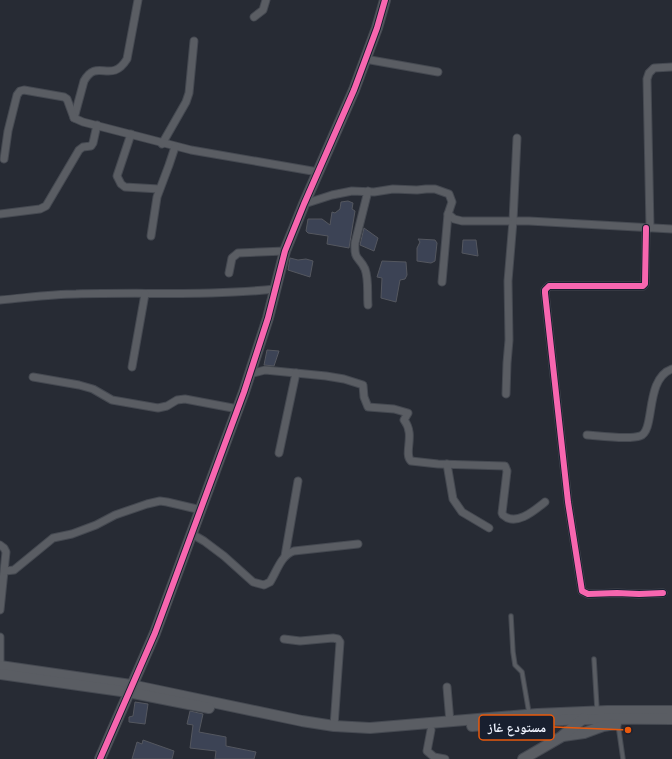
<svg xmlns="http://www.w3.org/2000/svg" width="672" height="759" viewBox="0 0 672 759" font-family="'Noto Sans','Noto Naskh Arabic',sans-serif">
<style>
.building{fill:#3c4355;stroke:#54575f}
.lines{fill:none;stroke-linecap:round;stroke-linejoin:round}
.lane-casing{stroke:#454951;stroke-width:5.5}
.street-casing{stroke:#454951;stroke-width:9}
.secondary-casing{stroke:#454951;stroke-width:12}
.lane{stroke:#5a5d63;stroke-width:3.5}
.street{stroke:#5a5d63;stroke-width:7}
.secondary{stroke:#5a5d63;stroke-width:10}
.cycleway-casing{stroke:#181f2f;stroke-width:8}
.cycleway{stroke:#f766af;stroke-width:6}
.leader{fill:none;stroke:#e8590c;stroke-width:1.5}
.callout-dot{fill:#e8590c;stroke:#181f2f;stroke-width:1.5}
.callout{fill:#181f2f;stroke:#e8590c;stroke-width:1.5}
.callout-label{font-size:13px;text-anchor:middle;font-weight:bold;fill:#eef3ff}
</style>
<rect width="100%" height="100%" fill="#272b34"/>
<g class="building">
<polygon points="348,201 353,203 352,209 355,211 349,248 327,244 328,236 308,233 306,231 308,219 322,219 330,225 332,212 335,213 340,209 341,202"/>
<polygon points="364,228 378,238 374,251 360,245"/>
<polygon points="418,239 435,240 437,243 435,261 431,263 417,261 417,248 420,242"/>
<polygon points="463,240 476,240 478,256 462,253"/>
<polygon points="290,258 298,260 306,259 313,261 310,277 288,270"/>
<polygon points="382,261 406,262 407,275 405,279 400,280 396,302 381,298 382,278 377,277"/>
<polygon points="267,350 279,351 274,366 264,365"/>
<polygon points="135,702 148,704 145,724 129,722 129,717 133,716"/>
<polygon points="190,711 203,714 199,732 226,737 226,746 256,752 254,759 215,759 216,751 190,748 193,725 187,724"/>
<polygon points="143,740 174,751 172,759 132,759 137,742 142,744"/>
</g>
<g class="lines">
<g class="lane-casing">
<g id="lane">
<polyline points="511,616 513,652 515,665 522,672 529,713"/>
<polyline points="594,659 597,709"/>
<polyline points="618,724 623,759"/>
</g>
</g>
<g class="street-casing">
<g id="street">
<polyline points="254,17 263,10 266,0"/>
<polyline points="365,59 438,72"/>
<path d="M74,118L84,81C97,57 111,85 127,59L138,0"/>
<polyline points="131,134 117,176 121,184 125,187 159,189"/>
<polyline points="162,144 186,102 189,93 194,41"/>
<polyline points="4,159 8,131 17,95 20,91 24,90 64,97 67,99 74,118 83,122 191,150 318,172"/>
<polyline points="304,204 332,195 352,191 374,192 393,189 417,190 426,189 435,189 449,194 452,202 448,214 454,219 462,221 529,221 672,229"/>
<polyline points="0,214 40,209 46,206 79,150 83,147 91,146 93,143 97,125"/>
<polyline points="646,228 645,284 643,286 549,286 545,290 545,293 568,502 582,591 588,594 617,593 639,594 663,593"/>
<polyline points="650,228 647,79 649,73 654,68 672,67"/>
<polyline points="151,236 157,197 169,165 175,147"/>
<polyline points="229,273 232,258 238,253 285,251"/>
<polyline points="442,282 448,214"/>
<path d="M0,300C25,298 51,294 76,294C143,292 209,296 275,289"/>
<path d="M368,305C367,293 369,280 365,269C359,256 354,261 355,243L368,191"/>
<polyline points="132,367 145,294"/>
<path d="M250,374L265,370L326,376L344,379L363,385L364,397L368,407L394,409L408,413L404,420C416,435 403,453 411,461L438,464L505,466L507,471L502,513L503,515C516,527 535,510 545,502"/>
<polyline points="33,377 79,385 93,389 112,400 158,408 167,406 177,400 185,399 238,409"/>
<polyline points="506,394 507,363 509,340 508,281 513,221 517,138"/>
<path d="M587,435C600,436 629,440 640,436C656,431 644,379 672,369"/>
<polyline points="279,453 296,373"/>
<polyline points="447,464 453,499 462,512 489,528"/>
<path d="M192,534L204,541L224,556L253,582L264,585L270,582C277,571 281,555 294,551L358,544"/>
<polyline points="0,545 4,548 6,552 0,610"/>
<polyline points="285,556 298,481"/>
<polyline points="5,571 14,570 53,538 72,534 96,525 115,515 147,504 160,501 167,502 201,510"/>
<polyline points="0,637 0,661"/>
<polyline points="284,639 300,641 333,638 338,639 340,642 334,726"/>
<polyline points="447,687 450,722"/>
<polyline points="431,730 427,751 434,757 445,759"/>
</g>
</g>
<g class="secondary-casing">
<g id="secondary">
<polyline points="0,666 131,685 302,721 334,726 370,728 537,714 607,711 672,711"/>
<polyline points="0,674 128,692 209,708"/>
<path d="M472,726C539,719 606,718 672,719"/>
<polyline points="563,736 584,733 603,726 616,724"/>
<polyline points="100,759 155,633 244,392 268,318 285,251 304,204 354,90 377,28 385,0"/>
<polyline points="523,759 561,737 584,718"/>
</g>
</g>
<use href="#lane" class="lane"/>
<use href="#street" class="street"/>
<use href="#secondary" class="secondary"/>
<g class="cycleway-casing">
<g id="cycleway">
<polyline points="646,228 645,284 643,286 549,286 545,290 545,293 568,502 582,591 588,594 617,593 639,594 663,593"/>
<polyline points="100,759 155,633 244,392 268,318 285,251 304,204 354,90 377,28 385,0"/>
</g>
</g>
<use href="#cycleway" class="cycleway"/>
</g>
<path class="leader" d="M628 730L554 727"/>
<circle class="callout-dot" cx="628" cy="730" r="4"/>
<rect class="callout" x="479" y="715" width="75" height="25" rx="4"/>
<g class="callout-label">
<text x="517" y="732">مستودع غاز</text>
</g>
</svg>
